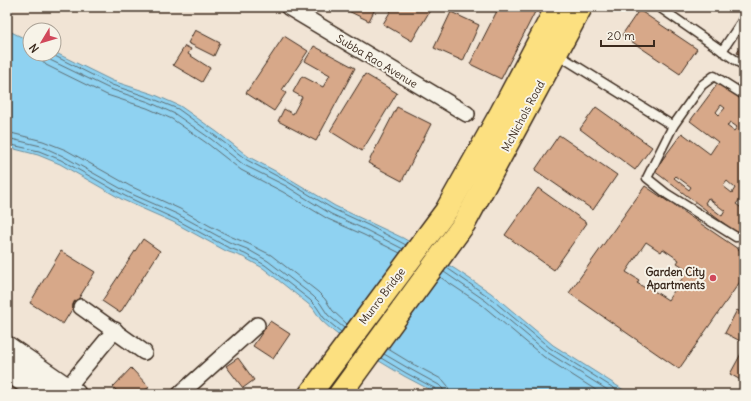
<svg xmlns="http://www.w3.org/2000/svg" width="751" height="401" viewBox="0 0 751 401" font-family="Delius,sans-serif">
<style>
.water{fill:#8fd2f1;stroke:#6d8f9d}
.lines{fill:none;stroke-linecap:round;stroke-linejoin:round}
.shore{stroke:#5d6d72;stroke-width:1}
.building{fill:#d7a889;stroke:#3b2a1e;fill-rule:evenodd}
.lane-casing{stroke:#3b2a1e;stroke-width:11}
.street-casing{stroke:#3b2a1e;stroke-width:18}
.secondary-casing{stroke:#3b2a1e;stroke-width:24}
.primary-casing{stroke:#3b2a1e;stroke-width:25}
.lane{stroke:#f7f3e8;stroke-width:8}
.street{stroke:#f7f3e8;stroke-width:15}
.secondary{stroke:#f7f3e8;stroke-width:21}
.primary{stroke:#fce080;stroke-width:22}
.poi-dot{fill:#d1495b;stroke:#f7f3e8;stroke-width:1.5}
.labels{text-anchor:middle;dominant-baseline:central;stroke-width:4;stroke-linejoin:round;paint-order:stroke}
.street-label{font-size:11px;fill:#3b2a1e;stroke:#f7f3e8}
.poi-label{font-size:11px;font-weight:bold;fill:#3b2a1e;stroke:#f7f3e8;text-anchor:end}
</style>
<rect width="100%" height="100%" fill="#f1e4d5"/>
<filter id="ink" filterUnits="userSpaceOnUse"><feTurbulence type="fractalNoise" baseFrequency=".025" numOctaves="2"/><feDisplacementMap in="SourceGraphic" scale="8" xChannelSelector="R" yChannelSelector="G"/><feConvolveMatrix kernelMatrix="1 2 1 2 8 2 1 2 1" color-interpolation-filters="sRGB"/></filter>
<g filter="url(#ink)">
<polygon class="water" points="7,30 30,41 30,54 54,54 54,52 113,81 153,94 180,106 217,132 249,157 290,179 335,206 403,238 455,269 491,293 553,345 630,394 438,394 404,376 346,341 333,331 321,320 313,308 307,303 263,268 243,257 226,251 173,222 123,200 60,164 38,155 7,147"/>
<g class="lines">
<g class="shore">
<polyline points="39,54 42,60 46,65 107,95 147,108 172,119 208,144 241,170 283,192 328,219 364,235 400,253"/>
<polyline points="45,54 47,58 50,60 110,89 149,102 175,114 211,139 244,165 286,186 331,214 366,230 403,249"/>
<polyline points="51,54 112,85 151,98 178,109 214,135 247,160 288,182 333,209 368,225 406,245"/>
<polyline points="7,132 43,141 66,150 130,186 180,209 210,226 232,237 249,244 271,255 318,292 325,299 333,311 347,324"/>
<polyline points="7,138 41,146 63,156 127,192 177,214 229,242 247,249 268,261 313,296 320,303 328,315 344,328"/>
<polyline points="7,144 39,151 61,160 125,196 175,219 227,247 245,254 265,265 310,300 316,306 324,318 341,332"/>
<polyline points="447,268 489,297 550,348 623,394"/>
<polyline points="444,272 486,301 547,352 614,394"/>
<polyline points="440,277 482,305 544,357 602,394"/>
<polyline points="388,349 411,363 443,380 448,386 449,394"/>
<polyline points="384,354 408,368 439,385 443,389 443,394"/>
<polyline points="381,358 406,373 436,389 438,391 438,394"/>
</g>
</g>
<g class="building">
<polygon points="340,7 376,7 369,21"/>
<polygon points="393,7 432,7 412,41 383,24"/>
<polygon points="499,7 535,7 537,8 501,79 470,64"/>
<polygon points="639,10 697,49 680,74 622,35"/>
<polygon points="451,12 479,25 463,61 434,48"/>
<polygon points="195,30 220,43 214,56 188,43"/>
<polygon points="284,36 308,51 282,90 286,93 274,111 246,93"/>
<polygon points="744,41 744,57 737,53"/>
<polygon points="185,46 191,49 188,54 210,68 202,82 173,65"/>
<polygon points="314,46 355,68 316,141 278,121 284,109 293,114 302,97 293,92 302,76 323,87 330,75 305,61"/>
<polygon points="365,74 397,93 362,151 330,131"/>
<path d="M719,82L744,100V199L742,197L736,204L744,210V226L738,234L654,171L682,133L710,154L718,142L690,121ZM721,105L725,108L719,115L716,112ZM730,122L737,127L734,131L727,126ZM676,176L691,187L689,190L674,178ZM727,181L735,188L732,193L723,186ZM708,198L725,211L722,216L705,203Z"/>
<polygon points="397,107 431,124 402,181 368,163"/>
<polygon points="596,107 652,147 635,170 580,129"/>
<polygon points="559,135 617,175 593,210 535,170"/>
<path d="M645,186L744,253V276L679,369L569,293ZM646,242L661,252L663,249L679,260L677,263L688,270L668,300L648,287L647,289L637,283L639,280L626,272Z"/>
<polygon points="538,188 587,223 554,270 505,235"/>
<polygon points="143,239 160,251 120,313 102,301"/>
<polygon points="61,251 95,272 63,324 30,303"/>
<polygon points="737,310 744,314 744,343 725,333"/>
<polygon points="270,321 290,334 273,359 253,346"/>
<polygon points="742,352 744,354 744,382 730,374"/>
<polygon points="238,358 254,380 243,388 226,366"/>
<polygon points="131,368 149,387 141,394 120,394 113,387"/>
</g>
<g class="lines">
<g class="lane-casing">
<g id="lane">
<polyline points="659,7 744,66"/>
<polyline points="722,51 744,18"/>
<polyline points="557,54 673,126 702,85 714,76 744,95"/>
<polyline points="673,126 647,178 667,194 736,237 744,236"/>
</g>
</g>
<g class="street-casing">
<g id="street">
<polyline points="288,7 467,114"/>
<polyline points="81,307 144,352"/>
<polyline points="67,388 115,330"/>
<polyline points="180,394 257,325"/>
</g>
</g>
<g class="secondary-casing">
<g id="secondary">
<polyline points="7,347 75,394"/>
<polyline points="7,370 43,394"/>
</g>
</g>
<g class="primary-casing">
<g id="primary">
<polyline points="310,394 446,211 501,113 557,7"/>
<polyline points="340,394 464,224 581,7"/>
</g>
</g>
<use href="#lane" class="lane"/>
<use href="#street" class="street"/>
<use href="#secondary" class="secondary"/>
<use href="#primary" class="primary"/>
</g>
</g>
<circle class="poi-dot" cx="713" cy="278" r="4"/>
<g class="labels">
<g class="street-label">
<text transform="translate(377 61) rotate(31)">Subba Rao Avenue</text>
<text transform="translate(523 116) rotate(-62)">McNichols Road</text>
<text transform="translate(382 296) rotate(-53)">Munro Bridge</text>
</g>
<g class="poi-label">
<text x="705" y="272">Garden City<tspan x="705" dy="13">Apartments</tspan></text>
</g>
</g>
<rect width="751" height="401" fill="none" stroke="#f7f3e8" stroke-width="24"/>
<rect x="12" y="12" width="727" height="377" fill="none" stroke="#3b2a1e" stroke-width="1.5" filter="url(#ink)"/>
<g transform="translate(42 42) rotate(232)"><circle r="19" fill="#f7f3e8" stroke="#aca397"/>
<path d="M0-3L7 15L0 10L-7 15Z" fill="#d1495b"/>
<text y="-6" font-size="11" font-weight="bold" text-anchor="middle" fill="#3b2a1e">N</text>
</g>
<path d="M601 40v6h53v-6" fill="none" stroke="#3b2a1e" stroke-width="2"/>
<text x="607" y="40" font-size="12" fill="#3b2a1e" stroke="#f7f3e8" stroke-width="3" paint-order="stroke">20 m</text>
</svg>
